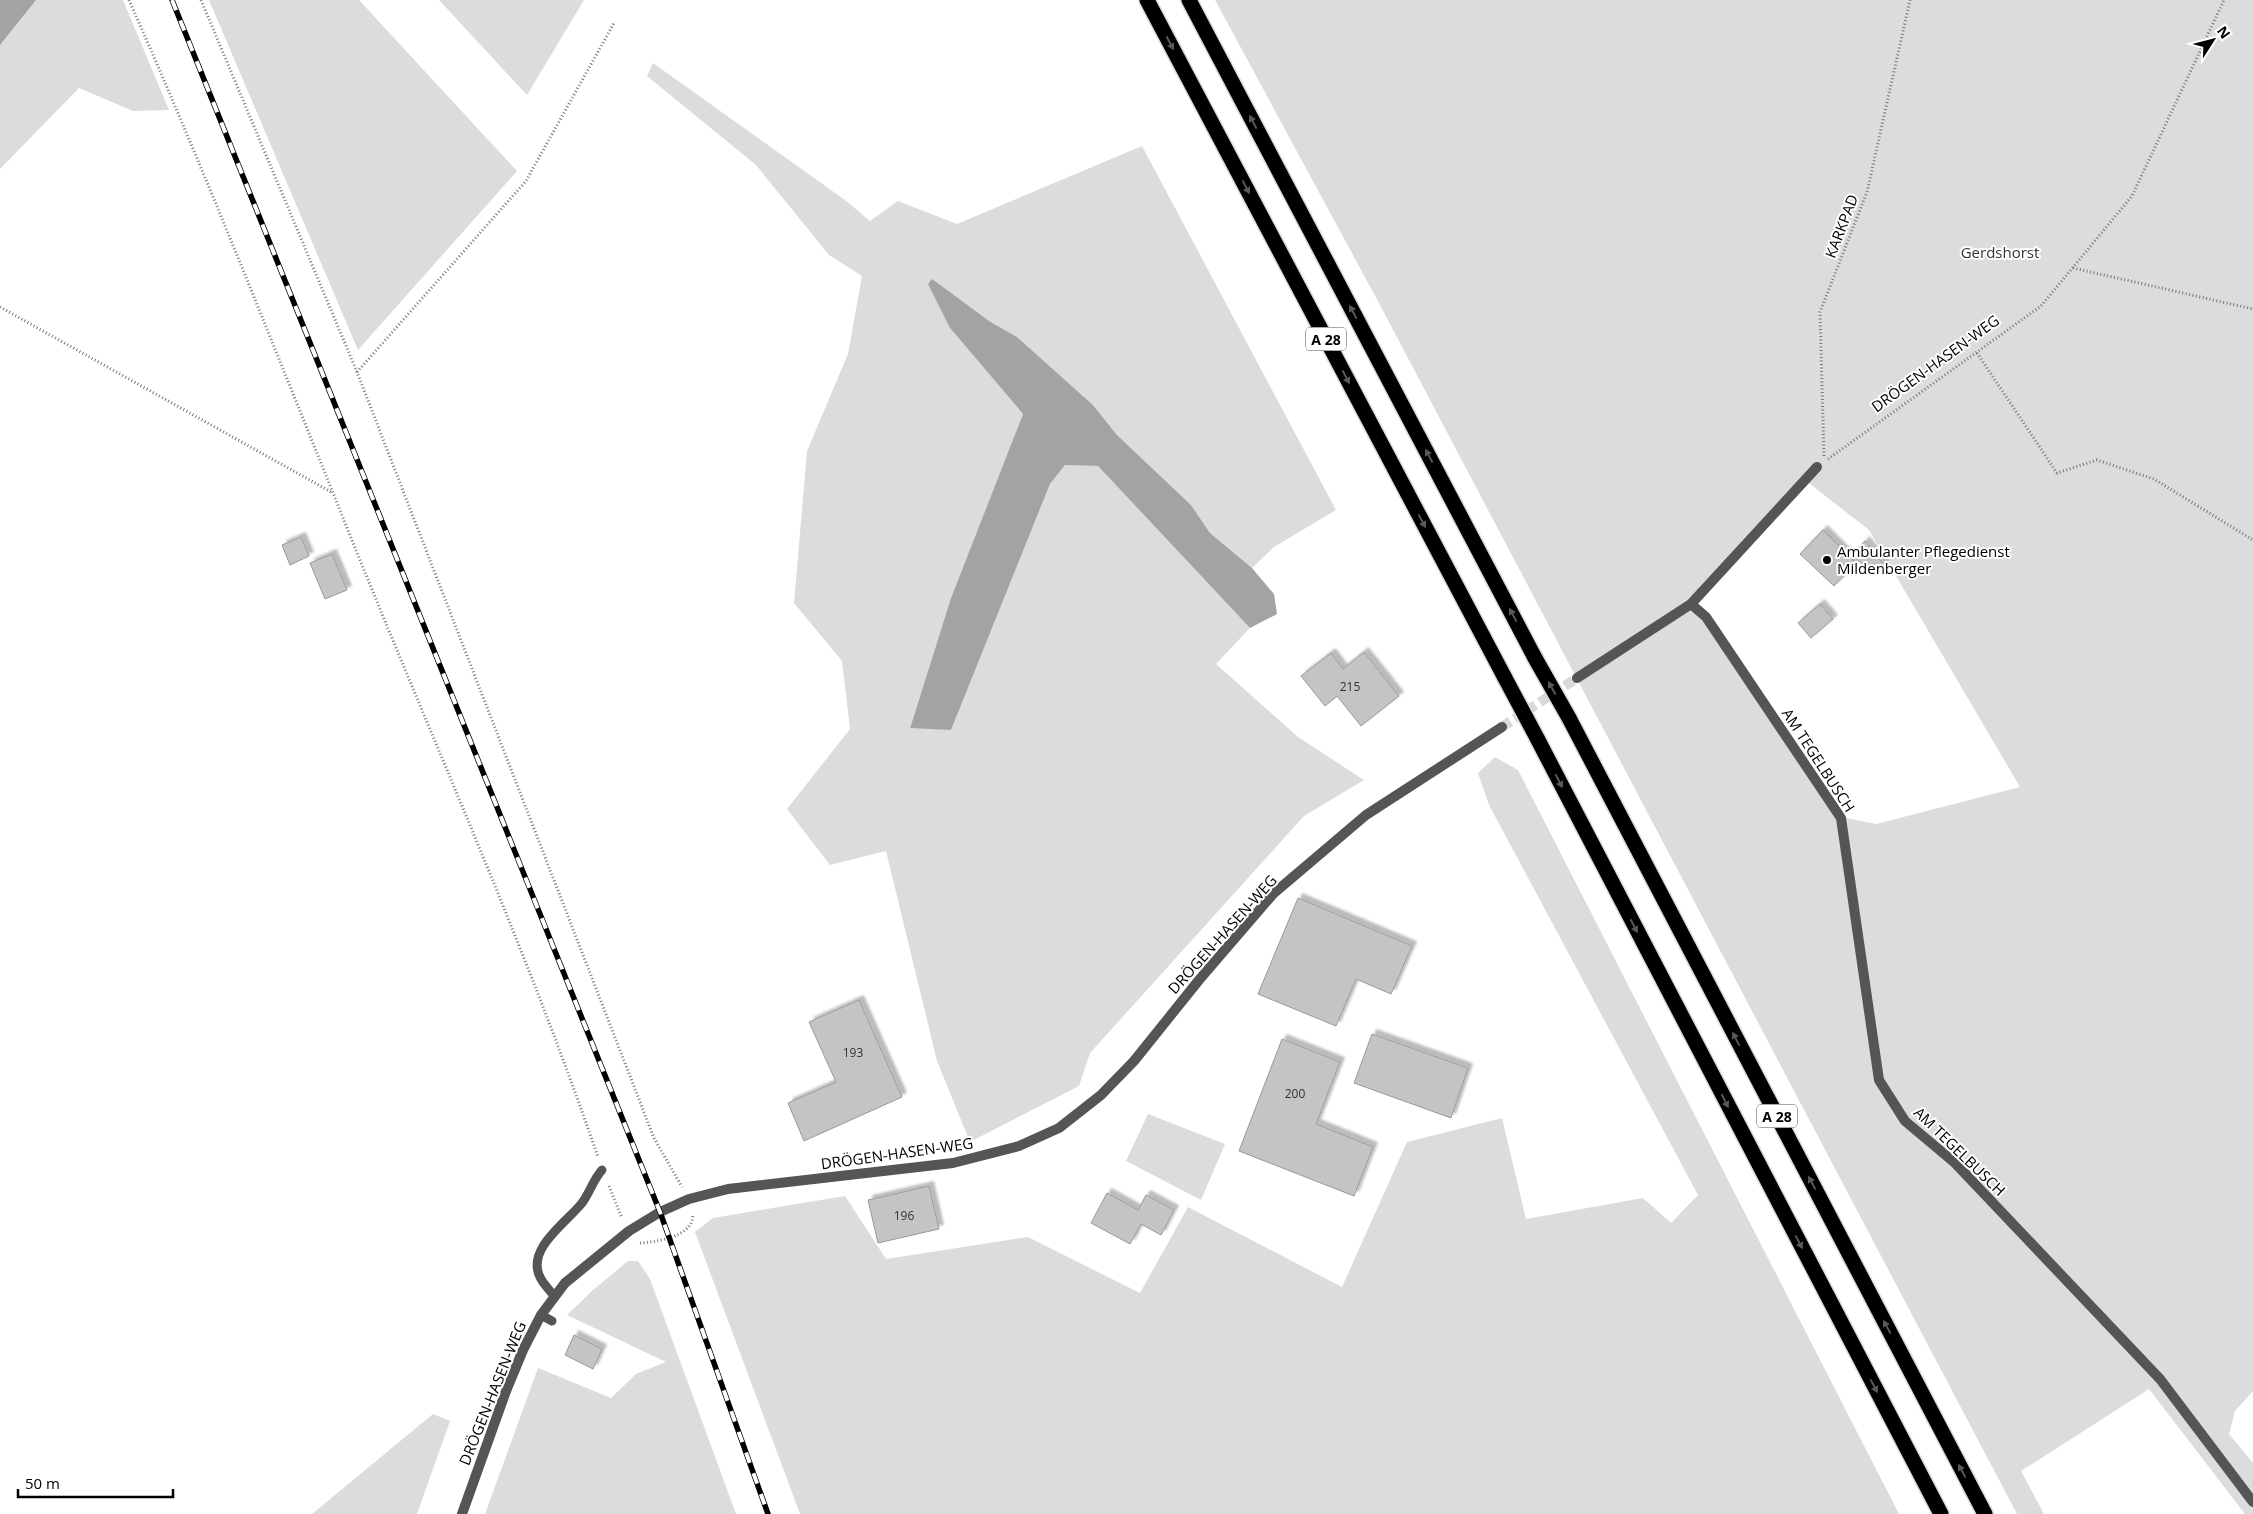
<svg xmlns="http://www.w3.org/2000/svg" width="2253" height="1514" viewBox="0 0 2253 1514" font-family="'Open Sans',sans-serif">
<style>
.green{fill:#dcdcdc;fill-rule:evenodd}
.water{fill:#a3a3a3}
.building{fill:#c4c4c4;stroke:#999;filter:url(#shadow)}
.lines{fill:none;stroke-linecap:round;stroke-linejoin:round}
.street-tunnel{stroke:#d9d9d9;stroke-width:10;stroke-dasharray:10 5;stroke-linecap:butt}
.highway-casing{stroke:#dbdbdb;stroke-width:18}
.path{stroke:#777;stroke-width:3;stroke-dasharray:1 2.5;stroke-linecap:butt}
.lane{stroke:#555;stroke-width:9}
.street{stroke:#555;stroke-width:10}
.highway{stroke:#000;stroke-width:15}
.rail-casing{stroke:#000;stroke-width:5.5}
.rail{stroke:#fff;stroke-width:4;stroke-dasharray:11;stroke-linecap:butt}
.highway-bridge-casing{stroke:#dbdbdb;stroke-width:18;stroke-linecap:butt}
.highway-bridge{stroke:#000;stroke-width:15}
.oneway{fill:#595959}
.poi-dot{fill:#000;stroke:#fff;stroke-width:2}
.labels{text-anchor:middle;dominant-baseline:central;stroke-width:4;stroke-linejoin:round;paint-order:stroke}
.number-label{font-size:12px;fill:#313131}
.shield{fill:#fff;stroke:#4c4c4c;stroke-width:1}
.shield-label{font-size:14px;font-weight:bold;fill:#000}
.street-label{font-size:15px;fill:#000;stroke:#fff}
.park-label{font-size:15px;fill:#333;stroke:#fff}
.poi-label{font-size:15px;fill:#000;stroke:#fff;text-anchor:start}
</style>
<defs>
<filter id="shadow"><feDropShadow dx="4.5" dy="-4.5" stdDeviation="1" flood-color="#0004"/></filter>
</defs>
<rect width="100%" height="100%" fill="#fff"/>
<g class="green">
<polygon points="36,0 123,0 169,110 133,111 79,88 0,169 0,45"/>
<polygon points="209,0 359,0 517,171 358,350"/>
<polygon points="439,0 584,0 527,95"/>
<path d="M1215,0H2253V1391L2235,1411L2229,1434L2253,1463V1514H2245L2149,1389L2021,1471L2044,1514H2017L1380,305ZM1805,480L1869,530L2020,787L1876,824L1841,817L1691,604Z"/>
<polygon points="653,63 845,200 870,221 898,201 957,224 1142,146 1336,510 1274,547 1252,568 1210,533 1191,505 1117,435 1093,405 1017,337 989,321 950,328 1023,414 951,598 910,727 951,730 1050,484 1065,465 1098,466 1250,628 1216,664 1298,737 1364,780 1304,816 1090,1053 1079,1086 970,1142 937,1061 886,851 830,865 787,809 850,729 842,661 794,603 807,451 848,354 862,276 829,255 756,165 647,76"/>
<polygon points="1495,757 1518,770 1899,1514 800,1514 695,1232 713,1218 845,1196 886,1259 1028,1237 1140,1293 1188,1207 1342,1287 1407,1142 1502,1118 1526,1219 1643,1198 1671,1223 1698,1195 1489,805 1478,773"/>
<polygon points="1148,1114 1225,1144 1201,1200 1126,1161"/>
<polygon points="628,1261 638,1261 650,1279 736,1514 485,1514 538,1368 611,1398 636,1374 666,1362 567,1315 593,1290"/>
<polygon points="433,1414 450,1421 417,1514 312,1514"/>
</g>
<g class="water">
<polygon points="0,0 36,0 0,45"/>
<polygon points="932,279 989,321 1017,337 1093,405 1117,435 1191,505 1210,533 1252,568 1274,594 1277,614 1250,628 1098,466 1065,465 1050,484 951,730 910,728 951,598 1023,414 950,328 928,284"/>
</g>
<g class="building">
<polygon points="1823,530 1856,563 1834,586 1800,554"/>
<polygon points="301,537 309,556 290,565 282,545"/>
<polygon points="1865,541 1884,565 1873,575 1853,555"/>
<polygon points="332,554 347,590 325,599 310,563"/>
<polygon points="1820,604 1833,619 1811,638 1798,623"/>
<polygon points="1364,652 1399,696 1361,726 1337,696 1325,706 1301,676 1331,653 1343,669"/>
<polygon points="1298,898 1412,946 1391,994 1356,979 1336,1026 1258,994"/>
<polygon points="859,1000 902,1097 804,1141 788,1103 836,1082 809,1022"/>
<polygon points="1372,1034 1468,1068 1451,1118 1354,1083"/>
<polygon points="1282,1039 1340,1062 1316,1124 1373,1147 1354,1196 1239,1151"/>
<polygon points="929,1186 939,1229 878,1243 868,1200"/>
<polygon points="1107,1193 1138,1210 1146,1195 1174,1210 1161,1235 1141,1224 1130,1244 1091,1223"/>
<polygon points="574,1335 602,1349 593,1369 565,1355"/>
</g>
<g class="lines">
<polyline class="street-tunnel" points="1502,727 1577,678"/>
<g class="highway-casing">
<g id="highway">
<polyline points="1147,0 1505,678"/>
<polyline points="1189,0 1535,658"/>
<polyline points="1569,718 1985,1514"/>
<polyline points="1537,738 1941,1514"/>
</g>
</g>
<g class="path">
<path d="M129,0C218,201 297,406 380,609C455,791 534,971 598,1157"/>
<polyline points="201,0 357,372 654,1138 682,1187"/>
<polyline points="2073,268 2253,309"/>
<polyline points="0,307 333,493"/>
<polyline points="1977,353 2057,473 2097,460 2154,479 2253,540"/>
<polyline points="357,372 526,181 614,23"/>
<polyline points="1824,456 1820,312 1867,192 1910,0"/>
<polyline points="1828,459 2041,306 2132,196 2224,0"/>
<polyline points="609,1186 622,1218"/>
<path d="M640,1243C655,1242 681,1238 690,1225C692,1222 693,1218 693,1214"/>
</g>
<g class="lane">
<path d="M554,1296C550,1290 543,1284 540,1277C526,1249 566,1223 582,1203C590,1192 593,1180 602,1170"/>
<polyline points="541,1315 552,1321"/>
</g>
<g class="street">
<polyline points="1691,604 1706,617 1841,818 1879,1080 1905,1121 1955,1163 2160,1379 2253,1502"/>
<polyline points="1577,678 1691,604 1817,467"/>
<polyline points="462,1514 506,1391 523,1350 541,1315 565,1283 629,1231 660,1212 689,1199 728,1189 953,1163 1019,1146 1059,1128 1101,1095 1134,1061 1199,980 1273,894 1366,815 1502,727"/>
</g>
<use href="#highway" class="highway"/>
<g class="rail-casing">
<polyline id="rail" points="172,0 660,1212 768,1514"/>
</g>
<use href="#rail" class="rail"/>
<g class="highway-bridge-casing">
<g id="highway-bridge">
<polyline points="1535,658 1569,718"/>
<polyline points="1505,678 1537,738"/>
</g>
</g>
<use href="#highway-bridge" class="highway-bridge"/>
</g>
<defs><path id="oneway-solid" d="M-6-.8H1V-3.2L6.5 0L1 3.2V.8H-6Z" transform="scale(1.25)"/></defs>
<g class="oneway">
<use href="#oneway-solid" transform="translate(1170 43) rotate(62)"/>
<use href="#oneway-solid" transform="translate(1253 122) rotate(-118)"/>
<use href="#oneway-solid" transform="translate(1246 187) rotate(62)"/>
<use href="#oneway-solid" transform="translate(1353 312) rotate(-118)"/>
<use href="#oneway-solid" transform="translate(1346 377) rotate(62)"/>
<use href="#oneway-solid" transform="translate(1429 456) rotate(-118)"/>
<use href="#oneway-solid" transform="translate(1422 521) rotate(62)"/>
<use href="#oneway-solid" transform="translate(1513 615) rotate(-118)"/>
<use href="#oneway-solid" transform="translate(1552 688) rotate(-119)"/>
<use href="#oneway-solid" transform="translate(1559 781) rotate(63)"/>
<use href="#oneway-solid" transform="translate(1634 926) rotate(63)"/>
<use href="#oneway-solid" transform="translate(1736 1039) rotate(-118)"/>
<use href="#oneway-solid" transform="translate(1725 1101) rotate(63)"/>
<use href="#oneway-solid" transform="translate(1812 1183) rotate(-118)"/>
<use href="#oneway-solid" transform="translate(1799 1242) rotate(62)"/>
<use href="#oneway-solid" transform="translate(1887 1327) rotate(-118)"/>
<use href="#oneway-solid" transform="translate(1874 1386) rotate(62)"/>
<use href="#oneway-solid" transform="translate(1962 1471) rotate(-118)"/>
</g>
<circle class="poi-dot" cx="1827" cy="560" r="5"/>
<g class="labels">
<g class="number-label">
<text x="1350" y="686">215</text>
<text x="853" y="1052">193</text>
<text x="1295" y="1093">200</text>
<text x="904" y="1215">196</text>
</g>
<g class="shield">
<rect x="1306" y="327.5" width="40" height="23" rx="4"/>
<rect x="1757" y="1104.5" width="40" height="23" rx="4"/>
</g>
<g class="shield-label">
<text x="1326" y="339">A 28</text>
<text x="1777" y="1116">A 28</text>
</g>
<g class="street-label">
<text transform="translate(1841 226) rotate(-69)">KARKPAD</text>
<text transform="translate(1935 363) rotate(-36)">DRÖGEN-HASEN-WEG</text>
<text transform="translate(1819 760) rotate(57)">AM TEGELBUSCH</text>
<text transform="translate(1222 934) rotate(-48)">DRÖGEN-HASEN-WEG</text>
<text transform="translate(1960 1151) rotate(44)">AM TEGELBUSCH</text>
<text transform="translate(897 1153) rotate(-8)">DRÖGEN-HASEN-WEG</text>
<text transform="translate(492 1393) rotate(-68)">DRÖGEN-HASEN-WEG</text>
</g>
<g class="park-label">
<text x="2000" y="252">Gerdshorst</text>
</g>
<g class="poi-label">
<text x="1837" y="551">Ambulanter Pflegedienst<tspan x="1837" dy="17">Mildenberger</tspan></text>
</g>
</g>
<g transform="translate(2213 40) rotate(54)" stroke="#ffffff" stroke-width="4" paint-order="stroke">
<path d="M0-4L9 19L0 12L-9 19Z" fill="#000000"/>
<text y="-8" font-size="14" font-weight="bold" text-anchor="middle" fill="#000000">N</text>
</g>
<path d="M18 1489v8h155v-8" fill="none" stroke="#000000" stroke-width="2.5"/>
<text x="25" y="1489" font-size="15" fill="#000000" stroke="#ffffff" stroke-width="4" paint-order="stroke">50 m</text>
</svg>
